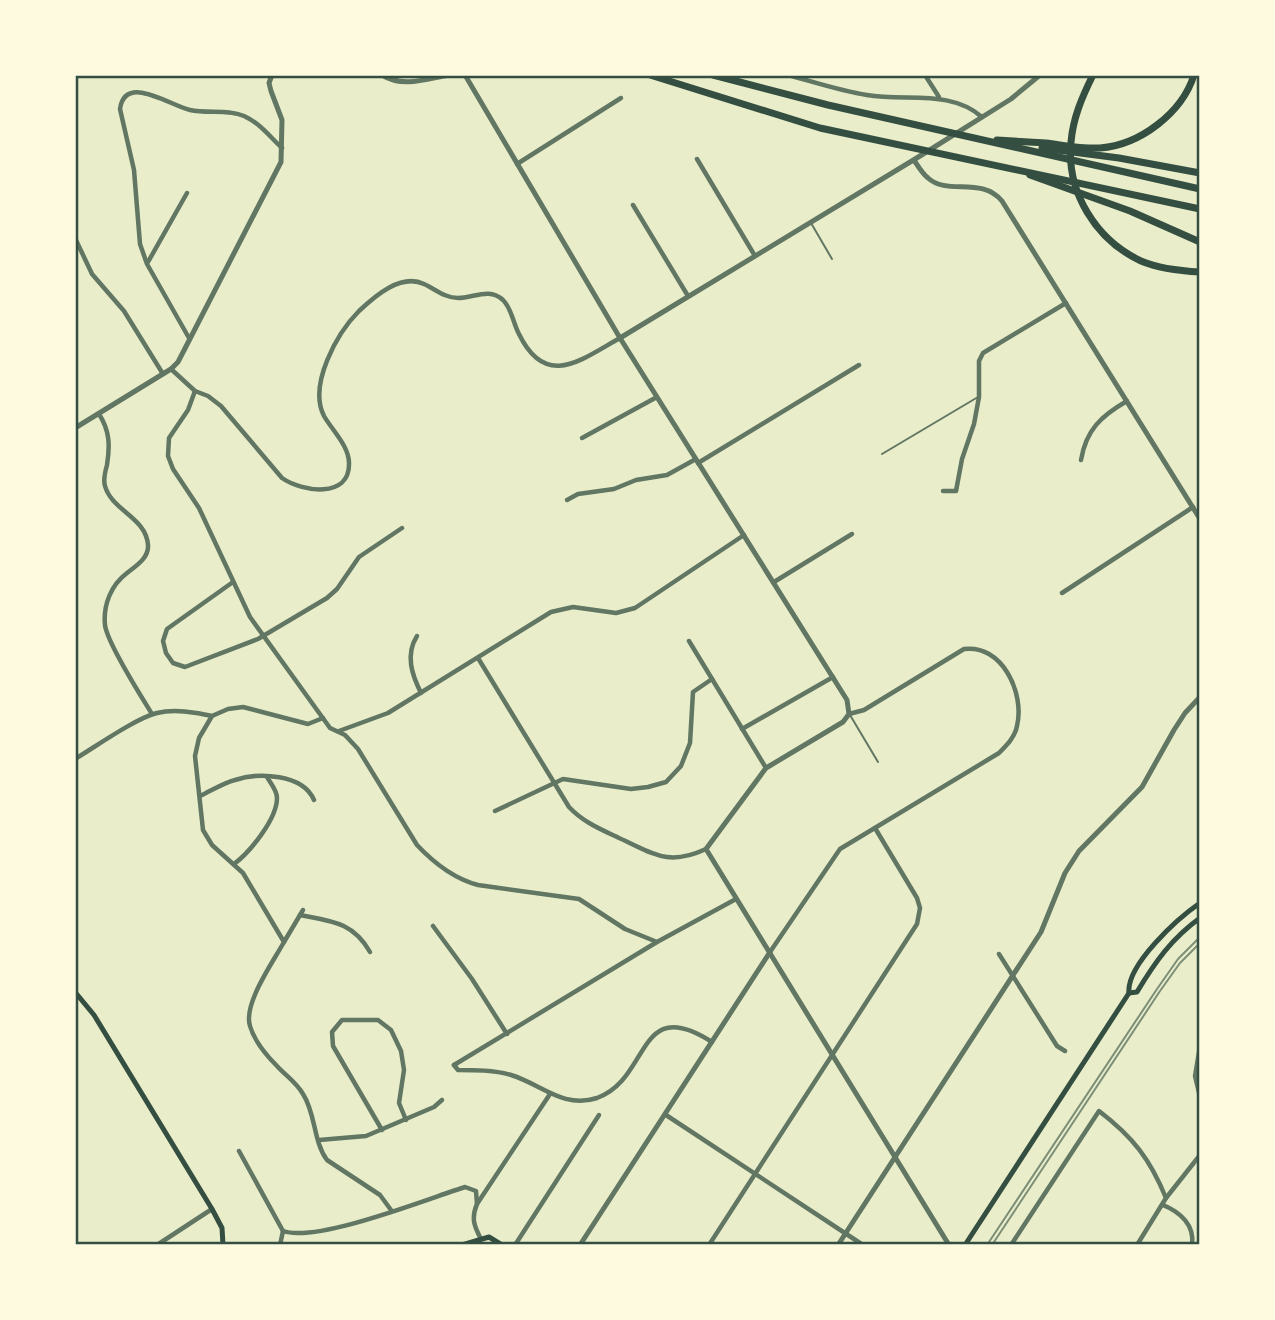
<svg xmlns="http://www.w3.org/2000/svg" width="1275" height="1320" viewBox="0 0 1275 1320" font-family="'IBM Plex Sans',sans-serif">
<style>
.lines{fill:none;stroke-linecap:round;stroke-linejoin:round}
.service{stroke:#617663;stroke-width:2}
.minor{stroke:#617663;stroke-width:4.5}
.tertiary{stroke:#617663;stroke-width:5}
.secondary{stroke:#344e41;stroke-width:5}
.motorway{stroke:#344e41;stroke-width:7}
.tram{stroke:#7c8e77;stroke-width:2}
.rail{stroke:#7c8e77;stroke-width:2}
.neatline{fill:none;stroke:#344e41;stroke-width:2.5}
</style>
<rect width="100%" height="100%" fill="#e9edc9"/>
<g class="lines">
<g class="service">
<polyline points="811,223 832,259"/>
<polyline points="882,454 978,397"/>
<polyline points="850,715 878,762"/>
</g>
<g class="minor">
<path d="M788,75C814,82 841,91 867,95C906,102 950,89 982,117"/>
<polyline points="925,75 939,97"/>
<polyline points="697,159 755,256"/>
<polyline points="517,164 621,98"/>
<polyline points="633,205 688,296"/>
<polyline points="75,238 92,274 124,311 163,374"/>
<polyline points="148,262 187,193"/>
<path d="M189,338L147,264L140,244L134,170L120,109C125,73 171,106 190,110C207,114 228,109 244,116C261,124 269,136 282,148"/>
<path d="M171,369L195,391L208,396L221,406L282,478C302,492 350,499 349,463C349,446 332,430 324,416C308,385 337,333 359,311C375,296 401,273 424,284C435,289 445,298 458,298C474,298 489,287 503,300C512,309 513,323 519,334C546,390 582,359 620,338"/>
<path d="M195,391L188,410L169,438L168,456L173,469L199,508L250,617L330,728L345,735L358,749L417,845C433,862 455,879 478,885L579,899L625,929L657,942"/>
<path d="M99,414C110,431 110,446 107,465C105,472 103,480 105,486C112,511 146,517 148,545C149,558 136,566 127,573C111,585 103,605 105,625C107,643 141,696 152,714"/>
<polyline points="582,438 657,397"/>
<path d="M1081,460C1086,430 1101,416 1127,401"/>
<polyline points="698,463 859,365"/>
<polyline points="943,491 956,491 962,459 974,424 979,397 979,361 983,353 1066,303"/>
<polyline points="567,500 578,494 614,489 636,480 667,475 696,459"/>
<polyline points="233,582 167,629 163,641 166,653 173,663 185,667 258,639 327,598 337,589 359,557 402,528"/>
<polyline points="774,582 852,534"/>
<polyline points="1062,593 1193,507"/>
<path d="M417,636C405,655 412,675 421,693"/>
<polyline points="689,641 766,768"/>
<path d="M478,658L569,807C583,822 600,829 619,838C653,853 667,867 706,849"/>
<path d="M212,716L199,738L195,756L203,830L212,845L243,873L284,942C273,962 243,1004 250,1026C254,1040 267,1056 277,1066C286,1076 296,1082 303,1094C316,1114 313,1141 327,1160L380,1195L391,1210"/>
<polyline points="742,729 833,677"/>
<polyline points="339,731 388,713 551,612 573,607 616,613 635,608 744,535"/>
<path d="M75,759C95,747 136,718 157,713C173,709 196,712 212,716L228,709L243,707L308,724L323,718"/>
<path d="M200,796C211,791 223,783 235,780C259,772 303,774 314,800"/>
<polyline points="495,811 563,779 631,789 648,787 666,782 681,766 690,743 693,692 712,679"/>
<path d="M234,864C250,852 277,819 277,798C277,790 271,784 267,777"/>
<path d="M300,915C331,921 353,922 370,952"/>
<polyline points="433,926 472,979 507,1034"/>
<polyline points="284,942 303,910"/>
<path d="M770,952L840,849L999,753C1007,745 1015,737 1017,726C1025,693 1002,644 964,649L864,710L849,714"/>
<polyline points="999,954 1057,1046 1065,1051"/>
<polyline points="1200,1046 1195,1076 1200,1097"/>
<polyline points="454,1065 657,942 736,899"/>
<path d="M454,1065L458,1070C475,1070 494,1070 511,1075C541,1084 563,1109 597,1098C651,1079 636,993 712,1042"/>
<polyline points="666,1115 863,1245"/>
<polyline points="382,1130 333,1046 332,1032 342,1020 378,1020 391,1030 401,1051 404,1070 399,1103 406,1120"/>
<polyline points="319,1140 366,1136 434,1107 442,1100"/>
<path d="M239,1151L283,1231C317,1243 427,1199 465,1187L476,1191L477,1204"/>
<path d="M1163,1205C1180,1212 1195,1225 1192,1245"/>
<path d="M481,1239C474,1226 471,1218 477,1204L550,1094"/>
<polyline points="157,1245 212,1209"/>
<polyline points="280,1245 283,1231"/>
<polyline points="515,1245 599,1115"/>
<polyline points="709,1245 917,924 920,908 917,898 875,828"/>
<path d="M1011,1245L1099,1111C1133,1137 1150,1159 1166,1198"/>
<polyline points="1137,1245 1166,1198 1200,1155"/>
</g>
<g class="tertiary">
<path d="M382,75C403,88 426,79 449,75"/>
<polyline points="465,75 620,338 847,700 849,714 843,722 766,768 706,849 949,1245"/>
<path d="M914,160C918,166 922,173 928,178C948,196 981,176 1002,201L1200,519"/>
<polyline points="620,338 920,156 1011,99 1040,75"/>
<polyline points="75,428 171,369 178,362 281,162 282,120 271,91 269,83 272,75"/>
<polyline points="580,1245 770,952"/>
<polyline points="838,1245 1041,932 1065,873 1079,851 1142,787 1174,730 1185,713 1200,697"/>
</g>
<g class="secondary">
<polyline points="75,992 94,1015 212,1209 222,1228 223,1245"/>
<path d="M1129,993L1137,992C1155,962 1172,938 1200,918"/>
<polyline points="462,1245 489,1237 502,1245"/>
<path d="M965,1245L1129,993C1126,965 1178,918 1200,903"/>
</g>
<g class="motorway">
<polyline points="650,75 820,128 1200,209"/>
<polyline points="713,75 828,105 1200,189"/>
<path d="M1093,75C1082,97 1073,118 1071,142C1066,192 1096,240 1141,261C1160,269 1180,271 1200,272"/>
<path d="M997,140C1013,141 1029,142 1046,143C1063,145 1082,149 1100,148C1140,145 1182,113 1194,75"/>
<polyline points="1042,148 1119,158 1200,173"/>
<polyline points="1030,175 1130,211 1200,242"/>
</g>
<polyline class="tram" points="992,1245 1160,991 1180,963 1200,943"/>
<polyline class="rail" points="987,1245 1157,989 1178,959 1200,937"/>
</g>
<rect width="1275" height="1320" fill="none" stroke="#fefae0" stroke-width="154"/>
<rect x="77" y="77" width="1121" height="1166" class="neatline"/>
</svg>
